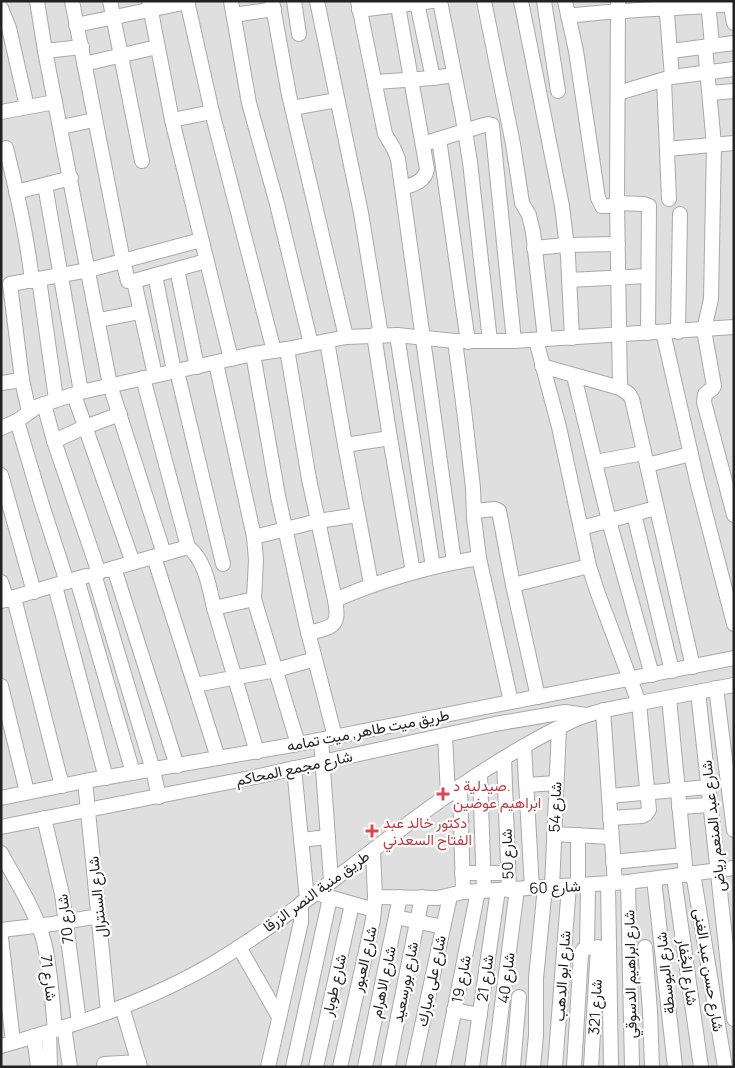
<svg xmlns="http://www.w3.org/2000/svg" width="735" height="1068" viewBox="0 0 735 1068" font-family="Manrope,Vazirmatn,sans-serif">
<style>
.residential{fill:#e0dfdf}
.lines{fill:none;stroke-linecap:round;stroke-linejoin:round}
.minor-casing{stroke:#a9a9a9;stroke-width:16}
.minor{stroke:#fff;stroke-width:14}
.health-dot{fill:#e0444e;stroke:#fff;stroke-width:2}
.labels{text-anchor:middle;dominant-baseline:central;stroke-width:4.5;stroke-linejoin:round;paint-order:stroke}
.street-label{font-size:15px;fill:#222;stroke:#fff}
.health-label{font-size:15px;fill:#be3a42;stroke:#fff;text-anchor:start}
</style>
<rect width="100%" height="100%" fill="#f2efe9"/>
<rect class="residential" x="1" y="1" width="733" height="1066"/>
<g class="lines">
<g class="minor-casing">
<g id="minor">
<polyline points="37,1 45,51 110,385 164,554"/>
<polyline points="72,1 123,261 128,281 134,281 155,375"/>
<polyline points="110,1 142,161"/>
<polyline points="149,1 172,120 231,359"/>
<polyline points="187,1 212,112 274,351"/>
<polyline points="231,1 249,103 277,204 311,344"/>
<polyline points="272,1 289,95 346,337"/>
<polyline points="294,1 299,34"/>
<polyline points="317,1 361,213 381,335"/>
<polyline points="358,1 385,134 394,149 398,159 454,562"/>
<polyline points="440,1 462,113 470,162 490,341"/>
<polyline points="484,1 513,144 522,203 529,215 533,232 545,339"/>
<polyline points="521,1 562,206 568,256 572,338"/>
<polyline points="544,1 558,91"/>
<polyline points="565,1 576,51 598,198 602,206 617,206"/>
<polyline points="618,1 617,203 620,388"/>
<polyline points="666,1 672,77"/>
<polyline points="708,1 712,45"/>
<polyline points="730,1 734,23"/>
<polyline points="417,3 433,78"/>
<path d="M398,6L427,169C425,182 413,184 403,188"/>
<polyline points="1,8 9,28 27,107"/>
<polyline points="359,10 432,1"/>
<polyline points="234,15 274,9"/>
<path d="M568,16C623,9 679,9 734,4"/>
<polyline points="76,25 188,2"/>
<polyline points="705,47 714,145 711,299 704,330 714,386 712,389 705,394 704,402 734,515"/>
<polyline points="45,51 82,47"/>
<polyline points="671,51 734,43"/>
<polyline points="84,64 157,47"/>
<polyline points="664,80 669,199"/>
<polyline points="376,82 433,78 454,75"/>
<polyline points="618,93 672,77 734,69"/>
<polyline points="710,93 734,91"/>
<polyline points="292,108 337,100"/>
<polyline points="1,112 55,102"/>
<polyline points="172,120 212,112"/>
<polyline points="61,127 94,120"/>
<polyline points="439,139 468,342"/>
<polyline points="423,144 484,125 488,124 492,125 514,341"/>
<path d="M6,148C17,192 27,236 32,281"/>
<polyline points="667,149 734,143"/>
<polyline points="45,185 81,392"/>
<polyline points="16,192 71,178"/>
<polyline points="617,203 644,204 649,206 648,333"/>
<polyline points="534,248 566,245 618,244"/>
<polyline points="177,269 197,367"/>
<polyline points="155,275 174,371"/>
<polyline points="39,279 56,399"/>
<polyline points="569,280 648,276"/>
<polyline points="134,281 206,261"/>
<polyline points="99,320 140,312"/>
<polyline points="663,332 698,485 734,624"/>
<polyline points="678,332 680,214"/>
<polyline points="374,335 390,438 413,572"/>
<polyline points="397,335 433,567"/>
<polyline points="536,340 559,427 589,566 597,591 639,703 649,810 646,814 642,816 610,818"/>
<polyline points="327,341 345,445 371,584"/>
<polyline points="455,341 465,418 473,488 474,518 479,558 511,702"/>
<polyline points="287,349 309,479 335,600"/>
<polyline points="253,354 278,496 307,628 335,737"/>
<polyline points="216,363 254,537 256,560 254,599 298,744"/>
<polyline points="542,366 620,388 629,394 632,399 693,667"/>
<polyline points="177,371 223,564"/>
<polyline points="574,376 609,521 652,675"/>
<path d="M143,378L188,547C206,561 209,587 214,608"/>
<polyline points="1,383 22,380"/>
<polyline points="74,395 133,563"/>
<polyline points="44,404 54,441 99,573"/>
<polyline points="29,412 22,380 10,284 89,270 201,240"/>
<polyline points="17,421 42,505 67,582"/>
<polyline points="1,428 17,421 38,406 81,392 253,354 287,349 346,337 397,335 455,341 514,341 734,327"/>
<polyline points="54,441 85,427 120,414"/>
<polyline points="345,445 390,438"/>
<polyline points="595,462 644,453"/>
<polyline points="647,465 691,454"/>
<polyline points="1,475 34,592"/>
<polyline points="474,511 495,509 499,511 513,585 589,566"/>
<polyline points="634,514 672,671"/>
<polyline points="581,528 656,508"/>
<polyline points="254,537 318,521 358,515"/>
<polyline points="154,557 218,758"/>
<polyline points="114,568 177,766"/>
<polyline points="107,570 188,547"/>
<polyline points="94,574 153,770 159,797"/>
<polyline points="77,579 133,773"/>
<polyline points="1,582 7,600"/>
<polyline points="513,585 538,697"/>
<polyline points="55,586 106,778"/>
<polyline points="14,598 62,786"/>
<polyline points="254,599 214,608 257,752"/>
<polyline points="1,601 86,576"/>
<path d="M308,633C333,627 340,627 335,600C381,580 429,566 479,558"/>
<polyline points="195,685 276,670 315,659"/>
<polyline points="1,686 27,792"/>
<polyline points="716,688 734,830"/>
<polyline points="698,692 734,1019"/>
<polyline points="669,698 686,875"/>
<polyline points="603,710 615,883"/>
<polyline points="445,735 448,795"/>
<polyline points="321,740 331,881"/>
<polyline points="524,746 532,888"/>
<polyline points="504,759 509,890"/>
<polyline points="294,768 307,899"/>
<polyline points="480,774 484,891"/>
<polyline points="85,781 108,1012"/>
<polyline points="527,785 556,783"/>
<polyline points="460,786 463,892"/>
<polyline points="609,796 708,787"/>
<polyline points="1,798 85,781 298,744 734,658"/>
<polyline points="679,807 710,805"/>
<polyline points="44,818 62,894 79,1022"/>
<polyline points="1,827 250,778 495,724 565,712 586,715"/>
<polyline points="554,834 611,837"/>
<polyline points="301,840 328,837"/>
<path d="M1,853C16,881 36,911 44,942C51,971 52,1001 55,1030"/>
<polyline points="613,862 684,855"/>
<polyline points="462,873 508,873"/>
<polyline points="693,873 725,1067"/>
<polyline points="674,877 701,1067"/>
<polyline points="654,879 675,1067"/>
<polyline points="628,882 632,1067"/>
<polyline points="608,883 611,1067"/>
<polyline points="578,885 578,835"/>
<polyline points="552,887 559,728"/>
<polyline points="322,895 374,910"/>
<polyline points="375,897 438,898 463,892 628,882 734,868"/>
<polyline points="396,917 443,927"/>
<polyline points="1,930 52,924 99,916"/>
<polyline points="1,938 13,1042"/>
<polyline points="239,947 279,1017"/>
<polyline points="645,947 650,1011 652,1067"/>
<polyline points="587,948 588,885"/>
<polyline points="122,1007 140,1067"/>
<polyline points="454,1010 480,1015"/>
<polyline points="64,1027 70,1067"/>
<polyline points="49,1032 50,1067"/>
<polyline points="34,1036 38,1067"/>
<path d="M1,1046C75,1025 148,1002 214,963C336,889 442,782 572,721C593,711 617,708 640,703C671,697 702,691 734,685"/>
<polyline points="104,1064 139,1062"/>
<polyline points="268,1067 301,922 301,903"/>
<polyline points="293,1067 330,898"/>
<polyline points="316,1067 352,904"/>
<polyline points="340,1067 373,920 375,897 373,850"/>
<polyline points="365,1067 400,897"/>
<polyline points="388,1067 422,897"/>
<polyline points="413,1067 450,896"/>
<polyline points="443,1067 478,891"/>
<polyline points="472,1067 498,890"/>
<polyline points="494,1067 517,889"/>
<polyline points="513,1067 519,997"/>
<polyline points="533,1067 536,1035 536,978 545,887"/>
<polyline points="555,1067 569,886"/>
<polyline points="574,1067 581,954 583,950 587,948"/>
<polyline points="591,1067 598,947"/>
</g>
</g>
<use href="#minor" class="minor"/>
</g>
<g class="health-dot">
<path d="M440.5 786.5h5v5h5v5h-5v5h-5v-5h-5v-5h5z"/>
<path d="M369.5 823.5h5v5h5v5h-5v5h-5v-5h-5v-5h5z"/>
</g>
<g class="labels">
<g class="street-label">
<text transform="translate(368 730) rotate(-11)">طريق ميت طاهر, ميت تمامه</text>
<text transform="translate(294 768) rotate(-12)">شارع مجمع المحاكم</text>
<text transform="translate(555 807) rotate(-88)">شارع 54</text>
<text transform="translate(713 826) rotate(-96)">شارع عبد المنعم رياض</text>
<text transform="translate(507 854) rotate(-92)">شارع 50</text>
<text transform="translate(555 887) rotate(-3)">شارع 60</text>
<text transform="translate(316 891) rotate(-36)">طريق منية النصر الزرقا</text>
<text transform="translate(97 897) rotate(-96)">شارع السنترال</text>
<text transform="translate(65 919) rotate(-97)">شارع 70</text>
<text transform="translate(364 959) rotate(-77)">شارع العبور</text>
<text transform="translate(709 970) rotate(81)">شارع حسن عبد الغنى</text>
<text transform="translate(688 972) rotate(82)">شارع الجُفار</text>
<text transform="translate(665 973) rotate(-96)">شارع البوسطة</text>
<text transform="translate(630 974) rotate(-91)">شارع ابراهيم الدسوقي</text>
<text transform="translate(562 976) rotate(-86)">شارع ابو الدهب</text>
<text transform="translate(49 978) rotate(83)">شارع 71</text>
<text transform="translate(485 978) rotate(-82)">شارع 21</text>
<text transform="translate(506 978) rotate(-83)">شارع 40</text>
<text transform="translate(461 979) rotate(-79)">شارع 19</text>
<text transform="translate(431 981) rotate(-78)">شارع على مبارك</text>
<text transform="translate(383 982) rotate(-78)">شارع الاهرام</text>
<text transform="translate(405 982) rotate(-79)">شارع بورسعيد</text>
<text transform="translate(334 985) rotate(-77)">شارع طوبار</text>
<text transform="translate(595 1007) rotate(-87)">شارع 321</text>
</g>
<g class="health-label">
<text x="453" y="785">صيدلية د.<tspan x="453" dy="17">ابراهيم عوضين</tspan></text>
<text x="383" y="822">دكتور خالد عبد<tspan x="383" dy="17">الفتاح السعدني</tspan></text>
</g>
</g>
<rect width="735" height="1068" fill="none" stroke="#222222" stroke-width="5"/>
</svg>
